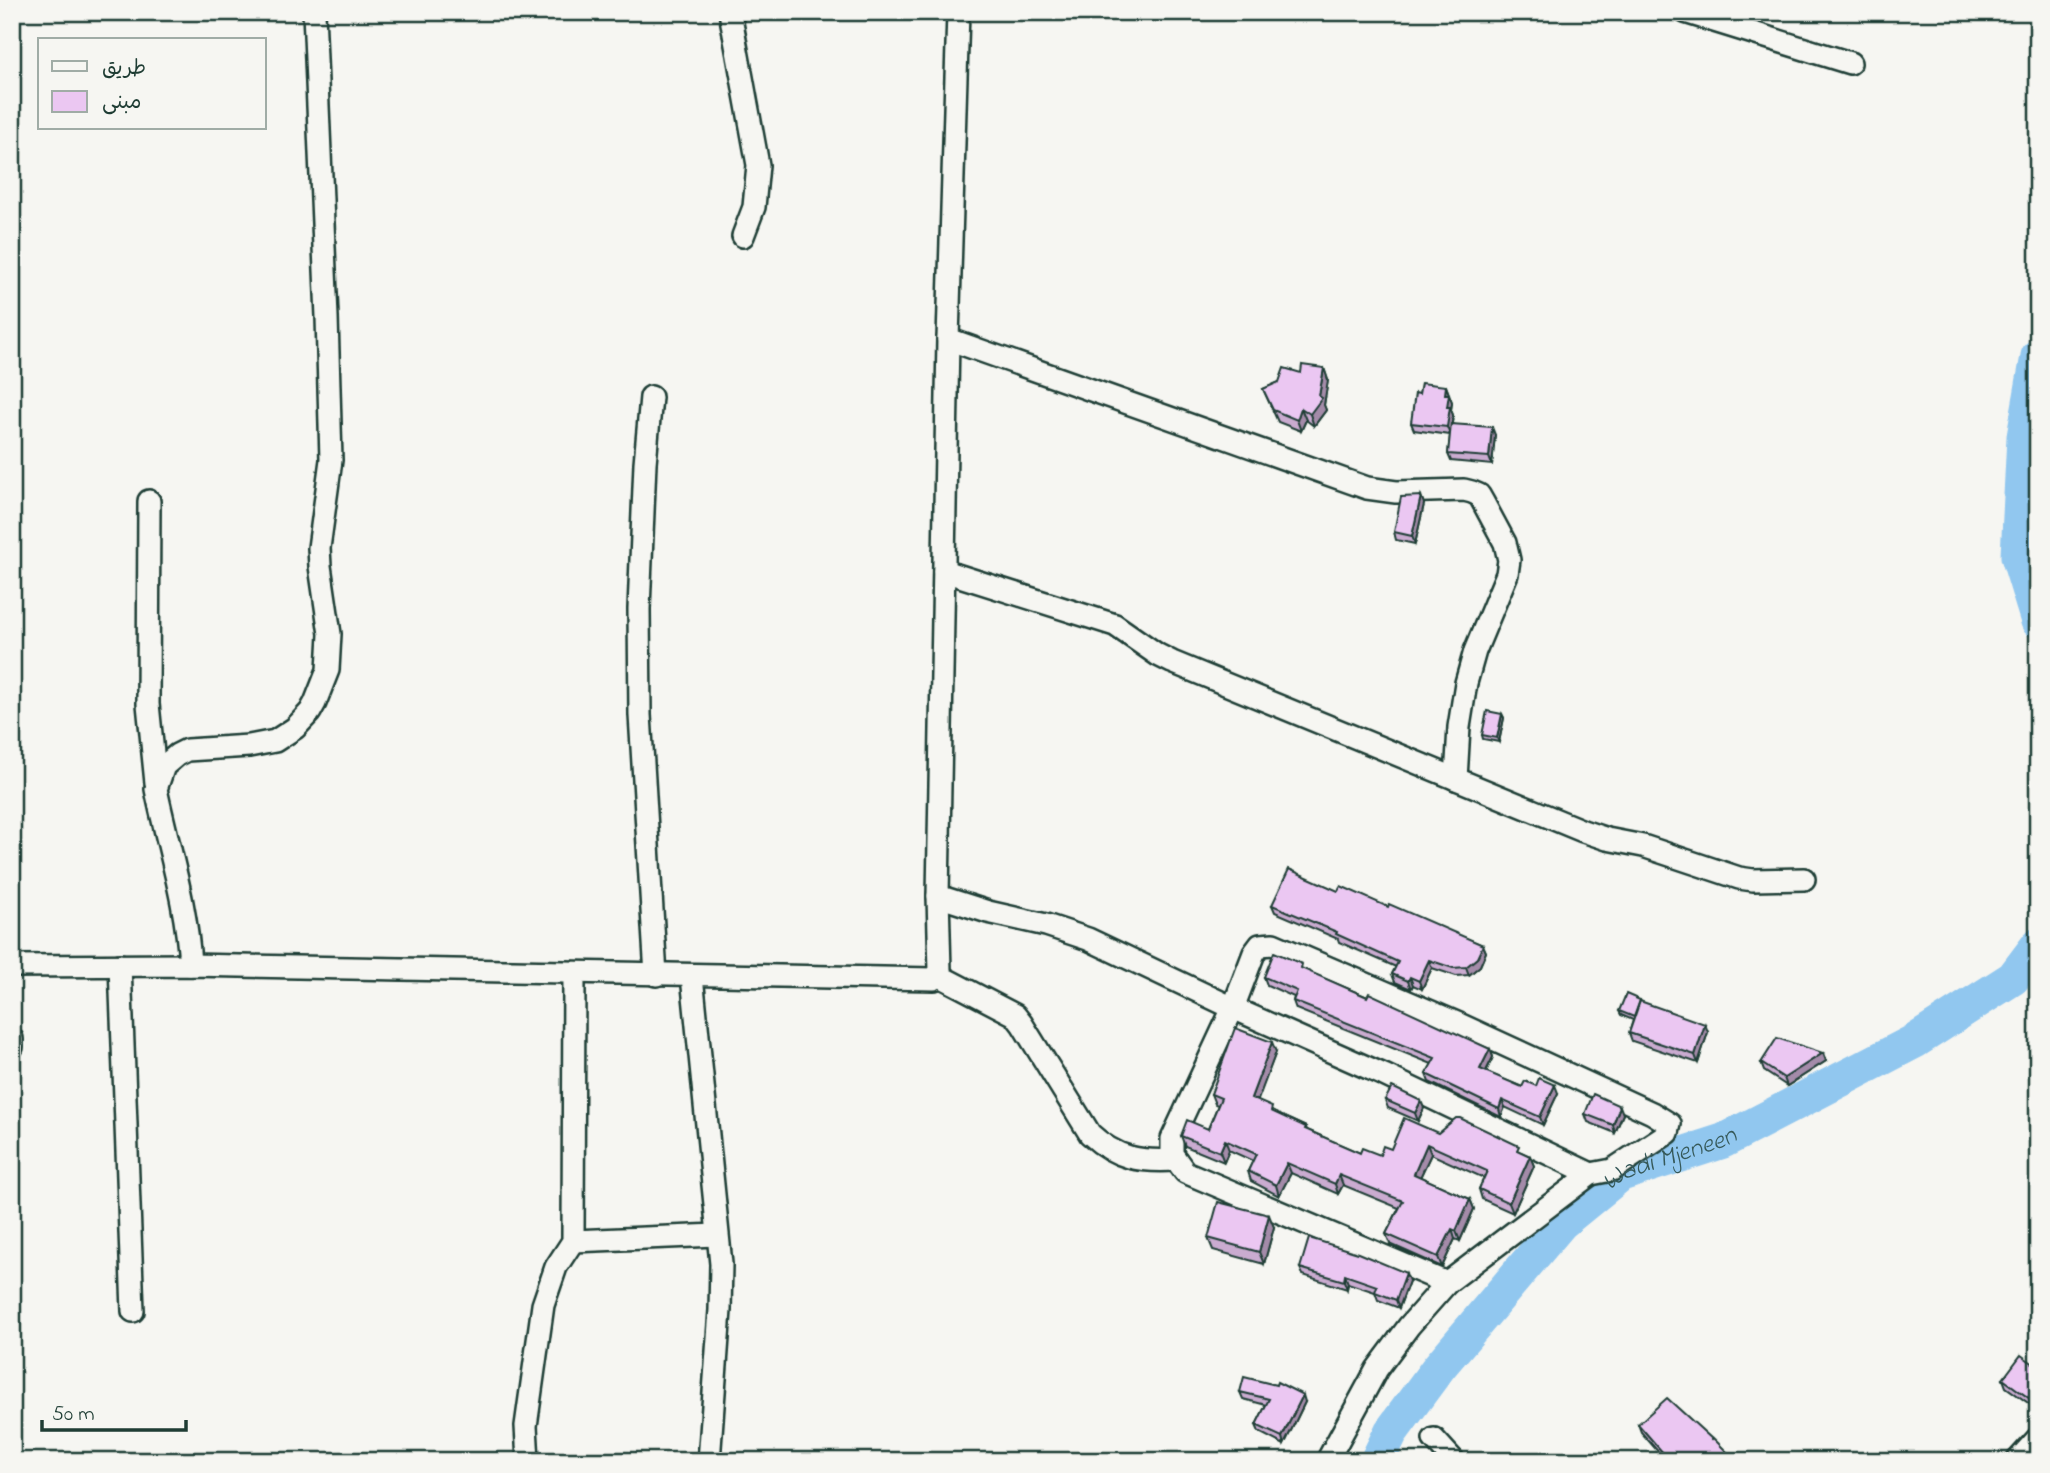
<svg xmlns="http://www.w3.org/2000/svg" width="2050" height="1473" viewBox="0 0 2050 1473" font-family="'Indie Flower','Playpen Sans Arabic',sans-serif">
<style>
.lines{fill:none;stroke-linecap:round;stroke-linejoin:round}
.river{stroke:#91c7ef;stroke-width:35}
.minor-casing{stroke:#1f3d34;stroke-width:26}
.minor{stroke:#f6f6f2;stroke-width:21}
.wall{fill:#caabd0;stroke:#1f3d34;stroke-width:2}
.shaded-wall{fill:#a48ba9;stroke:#1f3d34;stroke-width:2}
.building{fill:#ebc7f2;stroke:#1f3d34;stroke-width:2}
.labels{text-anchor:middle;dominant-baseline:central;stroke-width:6;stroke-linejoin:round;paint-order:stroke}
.water-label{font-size:26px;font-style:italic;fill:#365959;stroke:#f6f6f2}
</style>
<rect width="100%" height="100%" fill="#f6f6f2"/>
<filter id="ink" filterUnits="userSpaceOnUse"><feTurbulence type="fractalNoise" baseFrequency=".0143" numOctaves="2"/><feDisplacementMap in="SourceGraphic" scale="14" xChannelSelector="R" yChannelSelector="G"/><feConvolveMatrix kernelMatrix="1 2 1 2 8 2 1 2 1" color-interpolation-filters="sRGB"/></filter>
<g filter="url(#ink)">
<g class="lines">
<g class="river">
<polyline points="2038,356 2024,437 2018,556 2038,621"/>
<path id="s1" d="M1377,1461L1391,1432L1439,1367L1561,1223L1621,1174L1723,1141L1915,1041L2013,978L2038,945"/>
</g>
<g class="minor-casing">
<g id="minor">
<polyline points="730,12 758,165 754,207 743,236"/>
<polyline points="1685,12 1850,63"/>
<polyline points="948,339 1367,488 1396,492 1464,490 1472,492 1479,495 1483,502 1505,543 1509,560 1507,574 1475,651 1466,683 1459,727 1456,779"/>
<polyline points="651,397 645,463 639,609 640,715 656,975"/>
<polyline points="149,501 148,704 156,783"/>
<polyline points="944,571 1115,625 1158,655 1172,662 1583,831 1607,839 1643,846 1739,878 1753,880 1804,879"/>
<polyline points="938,896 988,912 1046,925 1088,939 1233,1008 1384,1075 1591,1174 1447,1283 1409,1326 1377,1369 1327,1461"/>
<polyline points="120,965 133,1311"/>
<path d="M190,965C187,905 168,847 156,789L164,766L177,755L187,750L249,746L275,741L295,728L310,712L315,703L328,670L330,634L320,566L319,548L331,460L327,317L314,12"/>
<polyline points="12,966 190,965 934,979 940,971 938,896 948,339 958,12"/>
<path d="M938,975L1015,1015L1022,1024L1090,1134C1117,1159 1140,1162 1176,1160"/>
<polyline points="692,976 721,1264 720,1310 709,1461"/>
<polyline points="12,1039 12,1047"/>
<polyline points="573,1241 717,1235"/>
<polyline points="1447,1283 1185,1172 1172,1154 1172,1139 1233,1008 1254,953 1260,945 1273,944 1459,1024 1652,1113 1670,1124 1668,1133 1612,1170 1591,1174"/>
<polyline points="1434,1439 1454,1461"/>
<polyline points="528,1461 526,1426 543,1305 556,1267 573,1241 574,973"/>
<polyline points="2017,1461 2038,1438"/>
</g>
</g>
<use href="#minor" class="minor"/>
</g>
<g class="wall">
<polygon points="1324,368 1328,380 1324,405 1326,410 1314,426 1306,420 1301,431 1278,422 1263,389 1301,373"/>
<polygon points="1446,386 1452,402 1451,410 1453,415 1452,424 1495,435 1492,465 1451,461 1448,454 1450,435 1414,430 1411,423 1419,394"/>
<polygon points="1421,496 1424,504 1415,544 1396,540 1394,532"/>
<polygon points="1502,714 1504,718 1499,742 1483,739 1482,735"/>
<polygon points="1338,891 1388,907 1483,945 1486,952 1480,966 1469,975 1456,976 1432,968 1422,989 1413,985 1411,989 1395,982 1392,974 1396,967 1339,942 1338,939 1275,912 1272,905"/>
<polygon points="1304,970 1490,1049 1493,1057 1486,1072 1522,1087 1536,1086 1558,1093 1543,1125 1505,1107 1501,1117 1429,1082 1426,1074 1432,1064 1296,1009 1293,1001 1294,997 1267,985 1264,977"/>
<polygon points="1640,1000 1641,1002 1708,1032 1698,1063 1632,1041 1629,1033 1633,1020 1621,1015 1619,1011"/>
<polygon points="1276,1052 1257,1101 1275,1113 1306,1127 1307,1130 1360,1153 1380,1155 1391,1149 1438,1133 1521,1152 1530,1156 1534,1166 1513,1213 1482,1199 1479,1189 1484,1178 1431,1154 1420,1177 1470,1199 1474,1209 1460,1241 1455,1239 1442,1267 1390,1244 1386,1234 1399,1208 1343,1185 1338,1194 1291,1173 1279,1196 1251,1181 1248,1171 1253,1161 1229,1150 1224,1162 1185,1146 1181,1136 1208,1129 1218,1105 1215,1104 1211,1094"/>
<polygon points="1826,1061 1787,1086 1764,1071 1761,1063"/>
<polygon points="1385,1100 1424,1108 1418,1121 1388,1108"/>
<polygon points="1585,1114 1623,1114 1615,1133 1588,1122"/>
<polygon points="1274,1227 1264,1264 1213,1250 1208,1238"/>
<polygon points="1300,1268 1409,1281 1399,1308 1378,1300 1375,1292 1348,1283 1347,1289 1303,1275"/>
<polygon points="2038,1367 2038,1410 2006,1387 2003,1379"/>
<polygon points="1240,1392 1305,1402 1284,1445 1259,1432 1256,1425 1266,1405 1243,1399"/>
<polygon points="1638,1424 1734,1461 1666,1461 1641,1432"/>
</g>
<g class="shaded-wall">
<polygon points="1324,368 1328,380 1324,405 1326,410 1314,426 1310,414 1319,396"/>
<polygon points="1446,386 1452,402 1451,410 1453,415 1450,435 1447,427 1447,407 1445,394"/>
<polygon points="1301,408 1306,420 1301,431 1297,420"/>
<polygon points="1492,427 1495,435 1492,465 1489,457"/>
<polygon points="1421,496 1424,504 1415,544 1412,536"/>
<polygon points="1502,714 1504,718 1499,742 1497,738"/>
<polygon points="1483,945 1486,952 1480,966 1469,975 1466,967"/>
<polygon points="1429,960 1432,968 1422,989 1419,981"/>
<polygon points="1410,977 1413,985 1411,989 1408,981"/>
<polygon points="1705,1024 1708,1032 1698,1063 1695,1055"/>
<polygon points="1272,1042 1276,1052 1255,1108 1251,1098"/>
<polygon points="1490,1049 1493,1057 1483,1077 1480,1069"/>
<polygon points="1823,1053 1826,1061 1787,1086 1784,1078"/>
<polygon points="1555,1085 1558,1093 1543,1125 1540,1117"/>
<polygon points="1502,1100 1505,1107 1501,1117 1499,1109"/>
<polygon points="1421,1101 1424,1108 1418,1121 1415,1113"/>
<polygon points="1620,1106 1623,1114 1615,1133 1613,1125"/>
<polygon points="1225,1140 1229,1150 1224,1162 1220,1152"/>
<polygon points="1427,1144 1431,1154 1417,1184 1414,1174"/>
<polygon points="1530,1156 1534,1166 1513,1213 1509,1203"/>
<polygon points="1287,1163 1291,1173 1279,1196 1276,1185"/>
<polygon points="1339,1175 1343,1185 1338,1194 1335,1184"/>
<polygon points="1470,1199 1474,1209 1460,1241 1456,1231"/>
<polygon points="1269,1215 1274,1227 1264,1264 1259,1252"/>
<polygon points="1452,1229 1455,1239 1442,1267 1438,1257"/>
<polygon points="1406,1273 1409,1281 1399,1308 1396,1300"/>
<polygon points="1345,1275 1348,1283 1347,1289 1344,1281"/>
<polygon points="1303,1395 1305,1402 1284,1445 1282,1437"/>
</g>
<g class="building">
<polygon points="1302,365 1324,368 1319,396 1322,398 1310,414 1301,408 1297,420 1273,410 1263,389 1279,382 1284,368 1301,373"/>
<polygon points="1421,383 1446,386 1445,394 1449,394 1447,407 1450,407 1447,427 1411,423 1415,393 1419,394"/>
<polygon points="1451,424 1492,427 1489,457 1448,454"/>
<polygon points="1421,496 1412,536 1394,532 1401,497"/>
<polygon points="1487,711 1502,714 1497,738 1482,735"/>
<polygon points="1289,869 1338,891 1341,886 1388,907 1389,904 1483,945 1477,958 1466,967 1453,968 1429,960 1419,981 1410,977 1408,981 1392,974 1398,962 1336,934 1337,932 1272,905"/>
<polygon points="1274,952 1302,964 1301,968 1367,997 1369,993 1490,1049 1480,1069 1522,1087 1525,1081 1536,1086 1539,1078 1555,1085 1540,1117 1502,1100 1499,1109 1426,1074 1435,1058 1293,1001 1297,991 1264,977"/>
<polygon points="1626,994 1640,1000 1634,1017 1619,1011"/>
<polygon points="1640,1001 1705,1024 1695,1055 1629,1033"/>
<polygon points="1235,1028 1272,1042 1251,1098 1272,1107 1271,1111 1306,1127 1305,1129 1360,1153 1362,1148 1380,1155 1383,1146 1391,1149 1404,1118 1438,1133 1456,1118 1460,1118 1519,1146 1517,1150 1530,1156 1509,1203 1479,1189 1487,1171 1427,1144 1414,1174 1470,1199 1456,1231 1452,1229 1438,1257 1386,1234 1403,1201 1339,1175 1335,1184 1287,1163 1276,1185 1248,1171 1256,1154 1225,1140 1220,1152 1181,1136 1187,1120 1208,1129 1221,1098 1211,1094"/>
<polygon points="1777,1038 1823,1053 1784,1078 1761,1063"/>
<polygon points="1392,1087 1421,1101 1415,1113 1385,1100"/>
<polygon points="1593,1094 1620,1106 1613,1125 1585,1114"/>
<polygon points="1218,1202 1269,1215 1259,1252 1208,1238"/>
<polygon points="1309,1238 1358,1253 1406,1273 1396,1300 1375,1292 1377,1286 1345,1275 1344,1281 1300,1268"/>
<polygon points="2021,1355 2038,1367 2037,1404 2003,1379"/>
<polygon points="1244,1377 1276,1385 1277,1382 1303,1395 1282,1437 1256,1425 1269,1399 1240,1392"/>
<polygon points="1667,1398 1712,1439 1713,1438 1733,1458 1730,1461 1686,1461 1684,1458 1681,1461 1670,1461 1638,1424"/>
</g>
</g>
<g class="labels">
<g class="water-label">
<text stroke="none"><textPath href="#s1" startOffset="430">Wadi Mjeneen</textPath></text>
</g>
</g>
<rect width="2050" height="1473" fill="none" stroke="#f6f6f2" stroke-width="42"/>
<rect x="21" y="21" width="2008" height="1431" fill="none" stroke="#1f3d34" stroke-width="2.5" filter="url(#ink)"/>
<rect x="38" y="38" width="228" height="91" fill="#f6f6f2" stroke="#a0aca6" stroke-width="2"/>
<rect x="52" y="61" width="35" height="10" fill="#f6f6f2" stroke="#a0aca6" stroke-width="2"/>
<text x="102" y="74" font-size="21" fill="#1f3d34">طريق</text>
<rect x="52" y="91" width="35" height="21" fill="#ebc7f2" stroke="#a0aca6" stroke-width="2"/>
<text x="102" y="108" font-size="21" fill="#1f3d34">مبنى</text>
<path d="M42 1420v10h144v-10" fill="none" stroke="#1f3d34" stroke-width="3.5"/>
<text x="52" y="1420" font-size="21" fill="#1f3d34" stroke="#f6f6f2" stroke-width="5" paint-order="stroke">50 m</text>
</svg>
